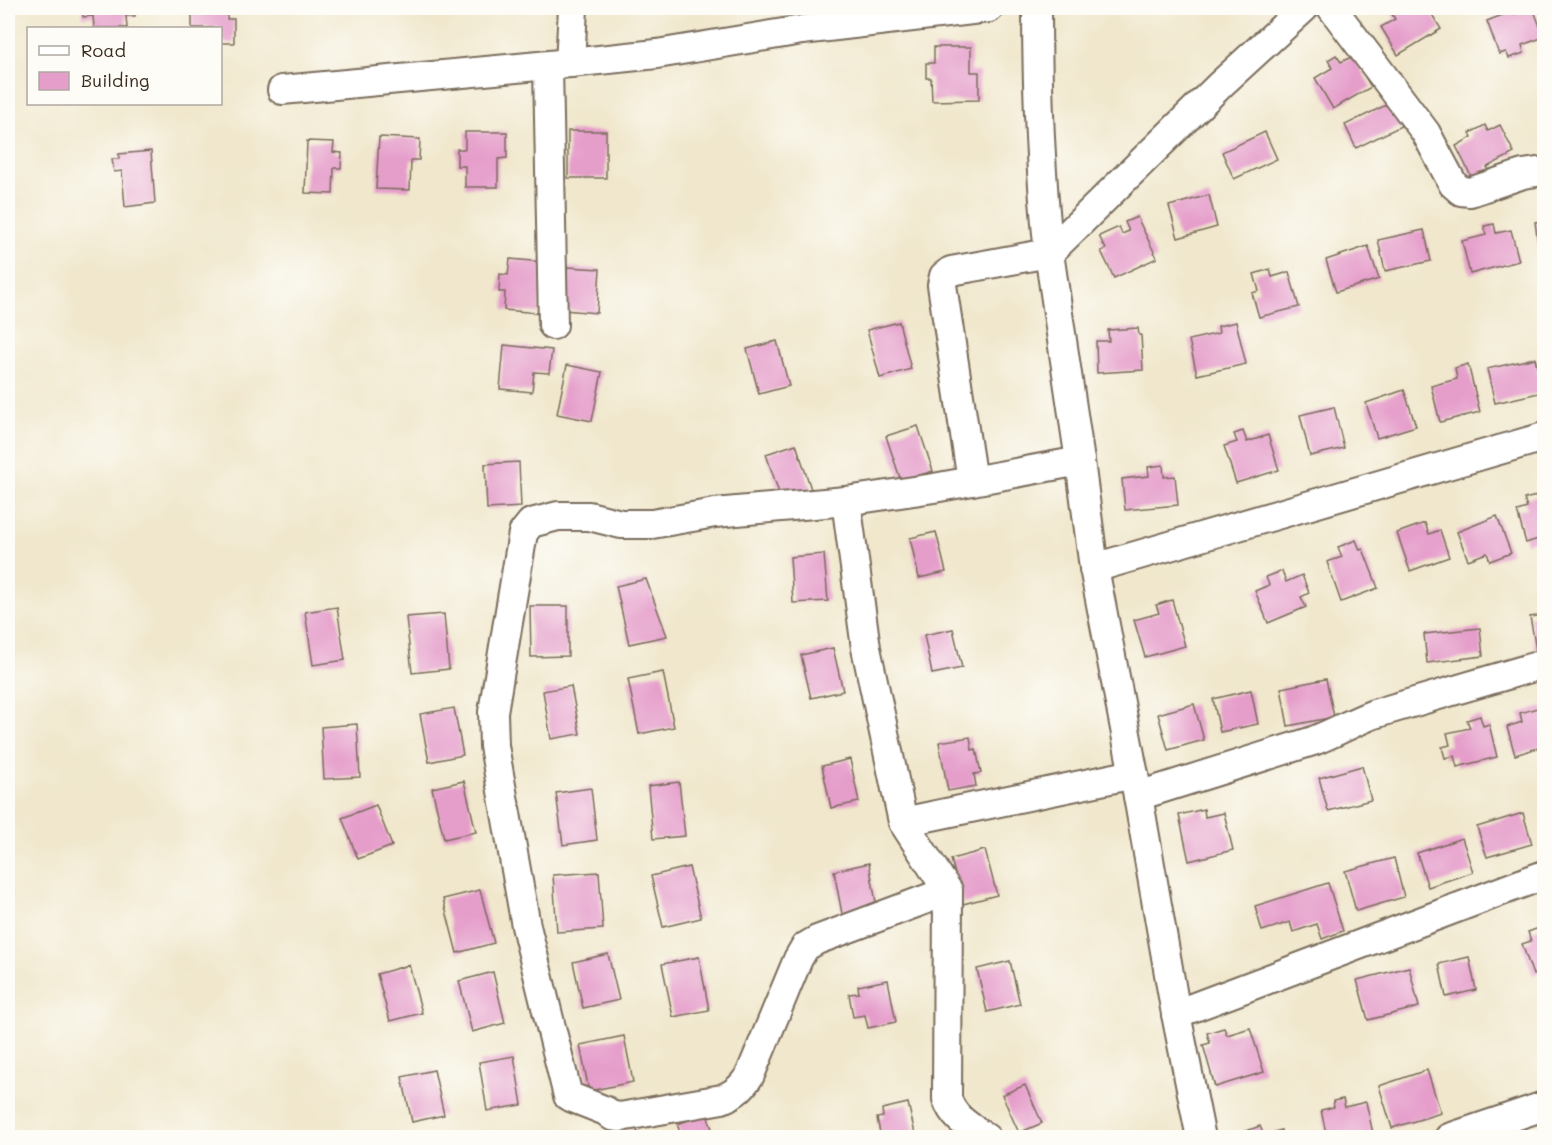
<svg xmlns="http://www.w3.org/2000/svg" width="1552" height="1145" viewBox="0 0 1552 1145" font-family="Mali,sans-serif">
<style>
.building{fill:#e59dca}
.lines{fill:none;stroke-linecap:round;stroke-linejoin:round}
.minor-casing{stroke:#7a6c5b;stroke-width:32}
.minor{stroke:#fff;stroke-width:28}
</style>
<rect width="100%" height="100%" fill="#fdfcf7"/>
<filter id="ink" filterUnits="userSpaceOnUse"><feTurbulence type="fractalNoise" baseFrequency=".0167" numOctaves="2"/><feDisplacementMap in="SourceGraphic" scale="12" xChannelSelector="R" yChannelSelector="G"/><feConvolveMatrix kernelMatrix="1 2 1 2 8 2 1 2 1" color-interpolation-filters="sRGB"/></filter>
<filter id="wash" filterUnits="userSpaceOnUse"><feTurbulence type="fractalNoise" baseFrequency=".008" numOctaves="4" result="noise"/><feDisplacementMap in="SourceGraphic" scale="24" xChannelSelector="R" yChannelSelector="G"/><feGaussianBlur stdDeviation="1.35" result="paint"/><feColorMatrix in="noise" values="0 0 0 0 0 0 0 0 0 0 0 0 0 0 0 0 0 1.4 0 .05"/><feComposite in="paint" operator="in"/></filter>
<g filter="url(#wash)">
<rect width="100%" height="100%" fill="#f0e7cc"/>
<g id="blocks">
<g class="building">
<polygon points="82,8 134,8 135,16 126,16 127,28 94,28 93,16 83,17"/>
<polygon points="192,8 227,8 227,19 234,19 234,43 220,43 220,28 192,28"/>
<polygon points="1395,8 1428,8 1441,29 1398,55 1381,27 1395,19 1390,11"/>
<polygon points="1503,8 1513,8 1515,14 1533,8 1544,37 1522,45 1524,53 1509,58 1506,52 1499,54 1487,21 1505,14"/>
<polygon points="934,47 971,47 971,72 979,72 979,100 932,101 931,78 926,78 926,63 934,63"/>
<polygon points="1336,55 1341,62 1353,56 1371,87 1333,109 1315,78 1332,68 1328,60"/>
<polygon points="1390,103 1401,126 1356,148 1345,125"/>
<polygon points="1485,125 1488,131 1500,125 1514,153 1487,167 1490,173 1474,182 1456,146 1472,137 1470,133"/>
<rect x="568" y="131" width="38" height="47"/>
<polygon points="465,132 507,132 507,158 498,159 498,187 465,187 465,166 457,166 457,149 465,149"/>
<polygon points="1265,132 1277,159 1234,179 1222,152"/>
<polygon points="379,137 420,139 419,160 411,160 410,190 376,189"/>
<polygon points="307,141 334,142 333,152 342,153 341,168 334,168 333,194 305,193"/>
<polygon points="151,151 155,203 125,207 122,171 114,172 112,159 119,159 119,154"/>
<polygon points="1209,195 1217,227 1178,238 1169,206"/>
<polygon points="1137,217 1157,258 1114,278 1101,251 1106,249 1099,236 1119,227 1122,234 1129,231 1125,222"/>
<polygon points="1544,221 1544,256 1540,257 1535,222"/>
<polygon points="1494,224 1496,233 1511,230 1519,261 1470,274 1462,241 1486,235 1484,226"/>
<polygon points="1424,230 1431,261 1385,271 1378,240"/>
<polygon points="1368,246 1379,279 1336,292 1326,260"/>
<polygon points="510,259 543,262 539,313 504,310 505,292 499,292 500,274 508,275"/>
<polygon points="567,267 600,269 597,313 564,310"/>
<polygon points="1270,269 1272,277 1289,272 1299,307 1259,317 1252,293 1259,291 1254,274"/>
<polygon points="899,322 911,369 880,378 867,330"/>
<polygon points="1236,322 1246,364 1197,375 1189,340 1219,333 1218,326"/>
<polygon points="1138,328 1139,335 1141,335 1143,370 1097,373 1096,341 1109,341 1108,330"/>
<polygon points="777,341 789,386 759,394 747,349"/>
<polygon points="504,345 552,350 549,373 534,372 532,392 500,389"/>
<polygon points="1535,358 1543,392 1495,403 1487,369"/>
<polygon points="1468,364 1480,412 1440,422 1431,386 1457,379 1455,368"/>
<polygon points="567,365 602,372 592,421 557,414"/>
<polygon points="1404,390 1416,426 1377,438 1366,403"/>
<polygon points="1334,407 1344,448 1310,456 1300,415"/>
<polygon points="918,426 933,471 901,481 886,436"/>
<polygon points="1243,431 1247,442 1268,435 1279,470 1236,483 1224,446 1237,442 1234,434"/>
<polygon points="796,444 811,489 781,499 766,454"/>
<polygon points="519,462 521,507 487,509 485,464"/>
<polygon points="1163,465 1164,477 1175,476 1178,505 1125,510 1122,479 1149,476 1148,467"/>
<polygon points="1537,496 1540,506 1544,505 1544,537 1526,543 1517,511 1527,508 1524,499"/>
<polygon points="1497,516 1511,553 1490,561 1487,553 1468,560 1457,532"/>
<polygon points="1425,523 1429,534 1440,530 1449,557 1410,571 1397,533"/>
<polygon points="936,532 946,572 919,578 910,538"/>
<polygon points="1356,540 1360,550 1363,549 1378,588 1341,602 1327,562 1342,557 1338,547"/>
<polygon points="824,554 828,601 793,603 790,557"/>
<polygon points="1282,571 1286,582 1302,575 1309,593 1301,597 1306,607 1268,623 1255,591 1269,585 1266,577"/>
<polygon points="646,579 667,636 629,644 616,586"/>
<polygon points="1172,600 1185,646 1145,657 1134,620 1159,613 1156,605"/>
<polygon points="530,606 568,606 568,656 531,657"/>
<polygon points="337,607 345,660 313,665 305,612"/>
<polygon points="444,614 449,669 412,673 406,617"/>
<polygon points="1544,615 1544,653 1537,655 1530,617"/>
<polygon points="1480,628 1483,656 1427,663 1424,634"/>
<polygon points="953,629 962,668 932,674 924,635"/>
<polygon points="833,648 843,691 811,698 801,655"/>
<polygon points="663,672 674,727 639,734 628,679"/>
<polygon points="1326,679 1334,717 1288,726 1281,688"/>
<polygon points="571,686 580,734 551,739 543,691"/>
<polygon points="1251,690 1258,724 1220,732 1213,699"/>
<polygon points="1194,704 1204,740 1168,750 1158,714"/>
<polygon points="1544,706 1544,746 1515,755 1507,727 1522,722 1520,713"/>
<polygon points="454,708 463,755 429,762 420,714"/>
<polygon points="1480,716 1483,726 1489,724 1497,757 1457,767 1454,756 1445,758 1442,747 1450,745 1447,733 1470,728 1467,720"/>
<polygon points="357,724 360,777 324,779 321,727"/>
<polygon points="970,737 972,750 976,749 981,773 974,774 976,786 948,791 939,742"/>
<polygon points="850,759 859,802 831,808 822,766"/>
<polygon points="1362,766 1371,800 1328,811 1319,778"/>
<polygon points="464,781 476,832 444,839 432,788"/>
<polygon points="679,782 685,836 653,839 648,786"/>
<polygon points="591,788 597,840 563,845 556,793"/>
<polygon points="376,805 392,846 358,859 342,818"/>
<polygon points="1204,809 1205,817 1224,813 1233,850 1189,861 1179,815"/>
<polygon points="1523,813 1532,844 1487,857 1477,827"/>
<polygon points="1462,838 1473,872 1428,887 1417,853"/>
<polygon points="985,850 997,895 963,904 951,859"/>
<polygon points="1394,858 1404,897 1356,911 1345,871"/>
<polygon points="869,863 877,908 842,914 834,871"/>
<polygon points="689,867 701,918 663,927 651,876"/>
<polygon points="599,872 603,929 557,932 553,875"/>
<polygon points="1328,883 1343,931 1322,939 1317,924 1293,932 1290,922 1262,931 1255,906"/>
<polygon points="480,890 494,943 457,953 443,899"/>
<polygon points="1544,926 1544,970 1533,975 1522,944 1531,941 1528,932"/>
<polygon points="608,954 619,1000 583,1008 573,962"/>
<polygon points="699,957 709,1010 673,1017 662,964"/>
<polygon points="1469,957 1476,990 1446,997 1439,964"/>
<polygon points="1010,961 1020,1004 987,1012 977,969"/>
<polygon points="409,965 422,1013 390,1021 377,974"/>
<polygon points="1409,967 1419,1007 1368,1020 1357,980"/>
<polygon points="493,972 505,1023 472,1032 459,981"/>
<polygon points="888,980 896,1022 868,1028 865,1015 853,1017 849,994 859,993 858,986"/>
<polygon points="1224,1028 1227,1035 1250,1028 1264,1072 1215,1087 1203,1045 1210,1043 1207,1033"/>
<polygon points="624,1036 633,1082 589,1091 580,1045"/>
<polygon points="514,1056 522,1105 487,1111 479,1062"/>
<polygon points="434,1070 444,1115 412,1122 402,1077"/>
<polygon points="1427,1070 1441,1113 1392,1128 1379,1086"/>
<polygon points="1025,1085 1042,1123 1019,1133 1002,1095"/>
<polygon points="1343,1099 1345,1107 1366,1102 1374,1138 1327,1138 1321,1110 1334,1107 1333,1101"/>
<polygon points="908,1103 916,1138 881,1138 877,1118 883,1117 882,1109"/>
<polygon points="707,1114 715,1138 682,1138 677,1124"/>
<polygon points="1260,1126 1264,1136 1281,1130 1283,1138 1243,1138 1241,1133"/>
<polygon points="637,1129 638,1138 604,1138 603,1133"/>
</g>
</g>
</g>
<g filter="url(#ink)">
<use href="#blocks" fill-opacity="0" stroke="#7a6c5b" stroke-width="1.5"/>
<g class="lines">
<g class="minor-casing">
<g id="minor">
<polyline points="1332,8 1426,133 1453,184 1461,191 1470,192 1523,174 1544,171"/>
<polyline points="570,63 573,8"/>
<polyline points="548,66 553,325"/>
<polyline points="282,90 570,63 657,54 802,30 989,8"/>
<path d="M972,481L942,285L944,276L951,271L1049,253C1040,171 1037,90 1037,8"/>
<path d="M846,501L866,648L903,822L948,891L947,1099C954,1119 969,1126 986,1138"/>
<polyline points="1094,568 1544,437"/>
<path d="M1138,796L1313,741C1334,733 1353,722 1374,714L1544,664"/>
<polyline points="903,822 1134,774"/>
<path d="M948,891L817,940L805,947L798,959L750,1075C742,1087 736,1093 722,1099L620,1117L612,1116L606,1111L568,1096L526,926L494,746L493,712L523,533L531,523L558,516H589L621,524H652L715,513L846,501L934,488L1080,461"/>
<polyline points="1176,1014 1544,875"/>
<polyline points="1201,1138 1176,1014 1138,796 1094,568 1080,461 1049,253 1221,84 1304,8"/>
<polyline points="1449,1138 1544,1106"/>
</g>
</g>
<use href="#minor" class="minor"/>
</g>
</g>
<rect width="1552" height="1145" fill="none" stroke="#fdfcf7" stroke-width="30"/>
<rect x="27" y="27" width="195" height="78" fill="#fdfcf7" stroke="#afa8a0" stroke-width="1.5"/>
<rect x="39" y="46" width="30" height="9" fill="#ffffff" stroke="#afa8a0" stroke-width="1.5"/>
<text x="81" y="57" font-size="18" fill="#3b2a1e">Road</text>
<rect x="39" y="72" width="30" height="18" fill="#e59dca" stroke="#afa8a0" stroke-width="1.5"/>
<text x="81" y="87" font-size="18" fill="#3b2a1e">Building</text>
</svg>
